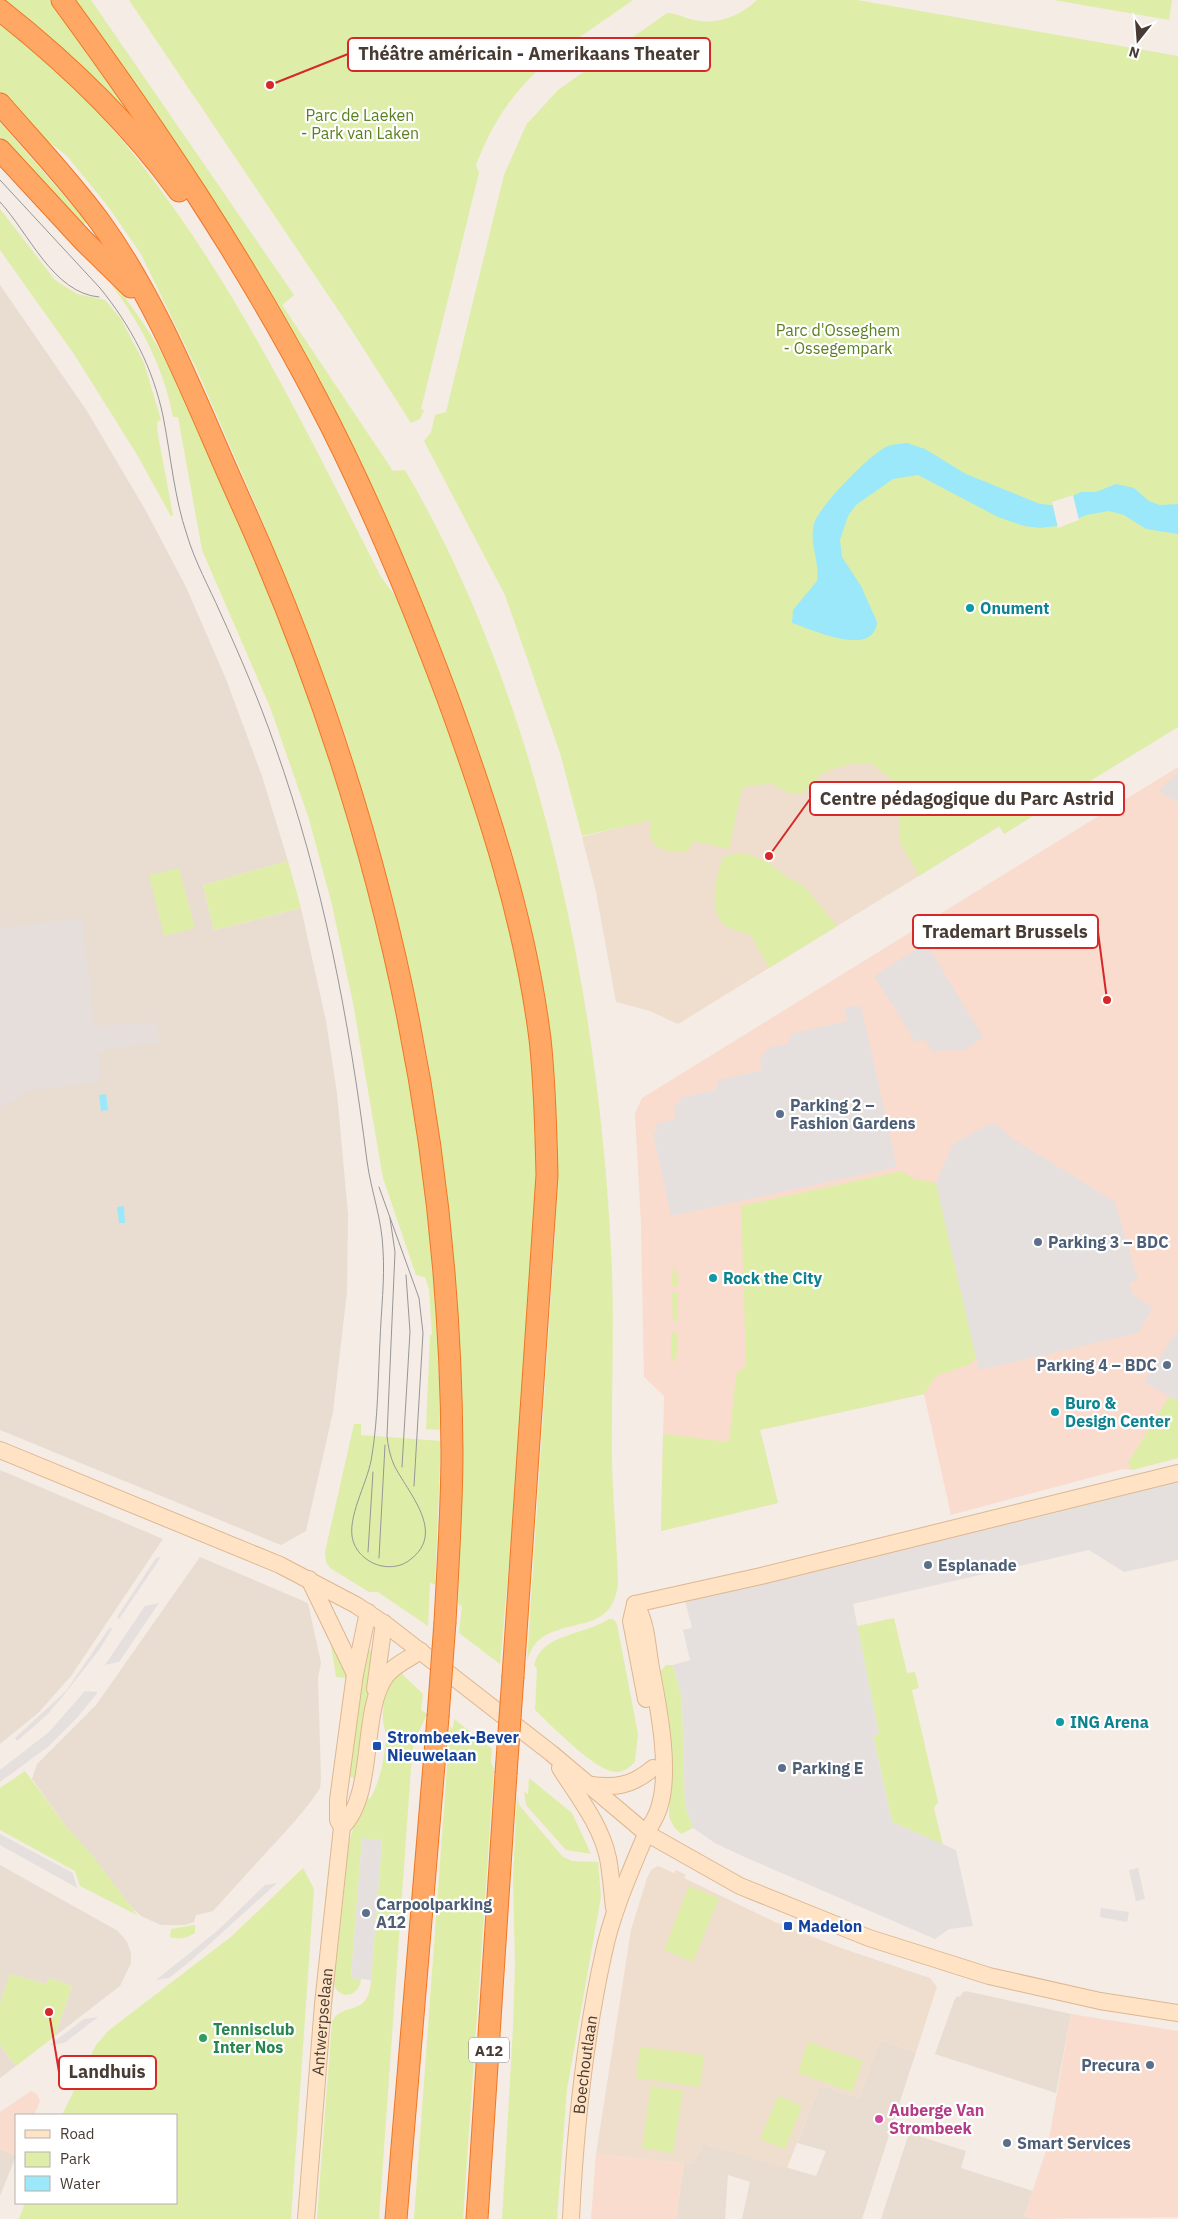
<svg xmlns="http://www.w3.org/2000/svg" width="1178" height="2219" viewBox="0 0 1178 2219" font-family="'IBM Plex Sans',sans-serif">
<style>
.residential{fill:#e9ddd2}
.commercial{fill:#f9dccd}
.industrial{fill:#e6deda}
.education{fill:#efdecd}
.green{fill:#deeea8}
.parking{fill:#e5e0de}
.water{fill:#9ae8f9}
.pier{fill:#f4ece5}
.lines{fill:none;stroke-linecap:round;stroke-linejoin:round}
.secondary-casing{stroke:#ddb791;stroke-width:18}
.highway-casing{stroke:#f07624;stroke-width:23}
.secondary{stroke:#ffe3c4;stroke-width:16}
.highway{stroke:#ffa865;stroke-width:21}
.tram{stroke:#969696;stroke-width:1}
.highway-bridge-casing{stroke:#f07624;stroke-width:23;stroke-linecap:butt}
.highway-bridge{stroke:#ffa865;stroke-width:21}
.culture-dot{fill:#0f9aa8;stroke:#fff;stroke-width:2}
.service-dot{fill:#5c6f8a;stroke:#fff;stroke-width:2}
.transit-dot{fill:#1a4fb4;stroke:#fff;stroke-width:2}
.leisure-dot{fill:#2e9e5b;stroke:#fff;stroke-width:2}
.hotel-dot{fill:#d1479c;stroke:#fff;stroke-width:2}
.labels{text-anchor:middle;dominant-baseline:central;stroke-width:4.5;stroke-linejoin:round;paint-order:stroke}
.shield{fill:#fff;stroke:#7f7671;stroke-width:1}
.shield-label{font-size:15px;font-weight:bold;fill:#483b34}
.park-label{font-size:16px;fill:#5b8020;stroke:#fff}
.culture-label{font-size:16px;font-weight:bold;fill:#0d838f;stroke:#fff;text-anchor:start}
.service-label{font-size:16px;font-weight:bold;fill:#4e5e75;stroke:#fff;text-anchor:start}
.transit-label{font-size:16px;font-weight:bold;fill:#164399;stroke:#fff;text-anchor:start}
.street-label{font-size:16px;fill:#483b34;stroke:#fff}
.leisure-label{font-size:16px;font-weight:bold;fill:#27864d;stroke:#fff;text-anchor:start}
.hotel-label{font-size:16px;font-weight:bold;fill:#b23c85;stroke:#fff;text-anchor:start}
.leader{fill:none;stroke:#d62828;stroke-width:2}
.callout-dot{fill:#d62828;stroke:#fff;stroke-width:2}
.callout{fill:#fff;stroke:#d62828;stroke-width:2}
.callout-label{font-size:18px;text-anchor:middle;font-weight:bold;fill:#483b34}
</style>
<rect width="100%" height="100%" fill="#f4ece5"/>
<g class="residential">
<polygon points="0,285 87,411 146,511 186,587 226,679 262,776 288,861 203,885 214,930 301,908 326,1021 337,1093 348,1214 347,1292 333,1412 306,1531 281,1545 0,1430"/>
<polygon points="0,1470 163,1539 71,1676 38,1713 0,1744"/>
<polygon points="200,1557 308,1603 321,1663 318,1678 321,1779 320,1788 312,1800 295,1821 213,1911 196,1915 194,1922 185,1925 161,1925 141,1916 133,1909 92,1857 64,1824 32,1779 37,1764 96,1705"/>
<polygon points="0,1865 118,1931 127,1942 131,1953 131,1963 120,1986 55,2036 72,1986 49,1978 46,1984 10,1975 0,2003"/>
<polygon points="966,1991 1071,2014 1056,2093 935,2054 954,2001 957,1996 960,1997 962,1993"/>
<polygon points="880,2040 916,2052 862,2219 742,2219 750,2182 728,2175 725,2219 676,2219 684,2163 693,2164 703,2143 816,2176 826,2151 797,2143 820,2085 859,2098"/>
<polygon points="0,2045 16,2066 0,2078"/>
<polygon points="909,2133 966,2151 961,2168 1033,2191 1024,2216 1034,2219 881,2219"/>
<polygon points="0,2149 16,2156 0,2196"/>
</g>
<g class="commercial">
<polygon points="1178,767 1178,1458 1132,1470 1123,1469 951,1515 924,1394 760,1430 778,1503 661,1531 664,1396 644,1377 641,1225 635,1113 642,1098"/>
<polygon points="1071,2014 1178,2031 1178,2217 1034,2219 1024,2216 1048,2145"/>
<polygon points="31,2091 37,2094 40,2101 34,2115 16,2115 16,2156 0,2149 0,2112"/>
<polygon points="596,2154 684,2163 676,2219 591,2219"/>
</g>
<polygon class="industrial" points="82,918 95,1026 156,1022 160,1042 107,1049 98,1054 101,1082 28,1091 0,1109 0,928"/>
<g class="education">
<polygon points="764,668 1000,826 678,1024 650,1011 616,1002 596,892 582,837 652,819"/>
<polygon points="658,1866 674,1873 676,1870 686,1875 684,1878 775,1922 841,1948 930,1978 937,1987 916,2052 880,2040 859,2098 820,2085 787,2168 703,2143 693,2164 596,2154 631,1930 647,1878 651,1870"/>
</g>
<g class="green">
<polygon points="0,0 51,0 136,120 131,125"/>
<path d="M69,0H91L294,295L282,305L393,471L405,470C537,694 598,991 611,1249C615,1320 611,1391 612,1462C613,1503 617,1543 618,1583C613,1635 566,1617 539,1640C533,1645 530,1653 527,1660L555,1233L556,1108L549,1020L526,905L507,836L426,611L369,487Z"/>
<path d="M129,0H633C560,52 510,76 476,165L479,173L421,409L424,410L420,419L411,423L349,326Z"/>
<path d="M757,0H857L1178,56V727L1004,834L999,826L919,876L899,840V793L896,783L872,764L854,763L833,769L820,775L813,785L800,794H790L772,784L751,785L742,788L729,849L693,841L689,850C676,854 654,852 650,836C648,831 651,824 652,820L582,836L560,753L505,595L424,441L431,432L435,415L446,412L504,175L526,125L558,90L667,13C675,13 683,17 690,19C715,26 739,17 757,0Z"/>
<polygon points="1054,0 1172,0 1169,20"/>
<path d="M0,19C30,47 63,74 91,104C216,242 297,412 381,577L396,597L440,704L478,812L516,949L533,1063L537,1171L519,1452L500,1664L459,1633L462,1606L458,1604L463,1419L455,1270L442,1157L427,1055L405,953L375,835L347,740L265,527L198,372L141,254L107,205L67,156L33,130L0,93Z"/>
<polygon points="0,122 87,222 83,225 0,139"/>
<polygon points="0,209 55,280 77,294 105,300 121,319 144,363 161,420 157,422 158,435 173,515 171,516 136,453 74,354 0,250"/>
<path d="M115,285C176,359 211,454 247,543C287,640 327,737 355,838C393,980 422,1126 434,1272C438,1325 439,1377 440,1430L426,1429L430,1335H432L429,1289L425,1277L416,1275L383,1178L353,1003L332,905L309,819L270,707L202,550L178,417H173C164,369 142,326 113,287Z"/>
<path d="M745,853L768,862L785,876L804,886L837,926L769,968L751,935C743,932 732,930 725,925C707,912 716,873 724,857L734,854Z"/>
<polygon points="288,861 301,908 214,930 203,885"/>
<polygon points="179,868 195,928 164,936 149,875"/>
<polygon points="902,1171 914,1179 936,1183 976,1357 971,1364 936,1376 924,1394 760,1430 778,1503 661,1531 663,1434 729,1442 736,1375 746,1365 741,1206"/>
<polygon points="673,1264 678,1276 677,1287 672,1286"/>
<polygon points="678,1292 678,1320 673,1322 672,1293"/>
<polygon points="677,1332 677,1355 673,1362 671,1360 671,1334"/>
<polygon points="1169,1397 1178,1401 1178,1458 1132,1470 1128,1463"/>
<polygon points="354,1424 361,1424 361,1435 441,1441 435,1585 430,1582 428,1626 378,1592 369,1592 330,1568 326,1562 325,1552"/>
<polygon points="894,1618 907,1673 915,1672 919,1688 912,1690 938,1802 934,1808 943,1845 892,1822 873,1735 879,1734 857,1626"/>
<path d="M609,1619H613L617,1624L638,1734L635,1761C629,1770 618,1775 608,1770C588,1763 551,1725 535,1710L537,1668L534,1665C542,1633 583,1636 609,1619Z"/>
<polygon points="335,1644 348,1678 336,1677 331,1646"/>
<polygon points="366,1647 375,1654 360,1761 355,1778 345,1776"/>
<polygon points="666,1665 673,1665 682,1699 685,1805 693,1828 681,1834 674,1827 669,1817 671,1745 660,1672"/>
<path d="M401,1673L423,1694L421,1710L427,1714L414,1742L412,1754L379,2219H317L332,2021C346,2000 368,2019 371,1980L382,1840L362,1839L351,1978L361,1979C360,1995 341,2002 334,1985L349,1843L362,1796L370,1799C381,1779 384,1760 386,1738C386,1731 383,1725 383,1719C382,1702 387,1683 401,1673Z"/>
<polygon points="454,1719 492,1749 491,1762 494,1769 463,2219 414,2219 450,1726 453,1729"/>
<polygon points="25,1771 64,1824 93,1856 137,1915 80,1886 75,1871 0,1830 0,1788"/>
<polygon points="529,1778 572,1813 591,1854 566,1850 526,1805 524,1792 528,1794"/>
<polygon points="517,1794 519,1805 563,1857 572,1861 598,1862 601,1897 567,2089 557,2219 502,2219 513,2028 515,1964 513,1879"/>
<polygon points="303,1868 314,1889 291,2219 19,2219 25,2203 176,2203 176,2115 62,2115 96,2045 108,2031 232,1936"/>
<polygon points="689,1886 719,1898 693,1962 664,1950"/>
<path d="M195,1925V1933C187,1938 179,1940 170,1937L171,1929Z"/>
<polygon points="10,1974 46,1984 49,1978 72,1986 55,2036 16,2066 0,2045 0,2003"/>
<polygon points="808,2042 863,2061 852,2092 798,2073"/>
<polygon points="640,2047 704,2055 700,2087 636,2078"/>
<polygon points="651,2086 683,2091 673,2153 642,2148"/>
<polygon points="778,2096 802,2106 785,2149 760,2139"/>
</g>
<g class="parking">
<polygon points="1178,771 1178,803 1159,791"/>
<polygon points="926,943 983,1037 965,1050 932,1051 924,1039 916,1043 874,976"/>
<polygon points="861,1005 897,1167 671,1216 653,1133 657,1131 656,1124 675,1119 674,1105 681,1104 678,1098 716,1090 718,1080 762,1070 760,1058 768,1048 787,1044 793,1033 847,1021 845,1008"/>
<polygon points="996,1124 1013,1139 1115,1202 1138,1280 1129,1283 1132,1294 1153,1308 1138,1333 979,1370 936,1183 953,1144 987,1125"/>
<polygon points="1178,1329 1178,1401 1144,1382"/>
<polygon points="1178,1480 1178,1560 1124,1572 1089,1550 853,1604 879,1734 873,1735 892,1822 956,1850 973,1926 949,1929 935,1939 740,1855 715,1843 693,1828 685,1805 682,1699 673,1665 690,1660 683,1630 692,1628 685,1601"/>
<polygon points="161,1557 119,1619 117,1617 156,1558"/>
<polygon points="159,1603 119,1662 105,1665 145,1606"/>
<polygon points="110,1627 112,1629 99,1650 63,1696 47,1715 17,1741 15,1738 66,1691"/>
<polygon points="85,1691 98,1692 76,1719 49,1746 0,1782 0,1770 49,1732"/>
<polygon points="0,1834 73,1873 77,1888 0,1845"/>
<polygon points="362,1838 382,1840 371,1980 351,1978"/>
<polygon points="1138,1868 1145,1899 1136,1901 1129,1870"/>
<polygon points="277,1883 194,1958 169,1978 156,1980 217,1931 265,1885"/>
<polygon points="1101,1908 1129,1912 1127,1922 1100,1917"/>
<polygon points="98,2017 64,2043 50,2045 84,2019"/>
</g>
<g class="water">
<path d="M907,443L925,449L966,474L1040,504L1052,505L1081,492H1096L1116,484L1134,488L1149,501L1160,505L1178,504V534L1146,529L1124,515L1109,511L1087,515L1057,526L1040,528L1024,526L998,517L918,475L893,479L856,505L848,516L840,540L842,557L861,586L877,622C874,659 811,629 792,623L793,610L817,581C820,563 809,543 814,524C818,507 872,452 888,446C894,444 901,444 907,443Z"/>
<polygon points="106,1094 108,1110 101,1111 99,1095"/>
<polygon points="124,1206 125,1223 119,1223 117,1207"/>
</g>
<polygon class="pier" points="1073,495 1079,520 1058,528 1052,502"/>
<g class="lines">
<g class="secondary-casing">
<g id="secondary">
<polyline points="0,1450 280,1565 356,1605 389,1627 551,1753 646,1833 740,1886 869,1938 989,1976 1100,2001 1178,2013"/>
<polyline points="309,1579 355,1674"/>
<polyline points="635,1604 761,1576 1178,1473"/>
<polyline points="635,1604 631,1621 646,1699"/>
<polyline points="375,1689 384,1623"/>
<path d="M560,1768C578,1796 601,1825 608,1858C611,1874 612,1891 614,1908"/>
<path d="M587,1784C614,1789 632,1786 653,1768"/>
<path d="M342,1827C376,1794 360,1711 386,1676C394,1665 410,1658 421,1651"/>
<path id="s1" d="M306,2219L323,2004L342,1827L338,1820V1800L355,1674L368,1612"/>
<path id="s2" d="M571,2219C575,2131 584,2043 603,1956C611,1916 628,1877 644,1839C648,1828 656,1819 659,1808C671,1772 659,1710 652,1673C647,1651 648,1623 635,1604"/>
</g>
</g>
<g class="highway-casing">
<g id="highway">
<path d="M62,0C155,127 244,259 317,399C367,494 409,595 447,696C488,808 525,920 540,1039C545,1084 546,1130 547,1175L513,1676"/>
<path d="M0,10C66,62 129,122 179,191"/>
<path d="M0,104C34,143 70,181 100,222C160,305 197,405 239,498C376,799 450,1119 452,1451C452,1508 448,1565 445,1622"/>
<polyline points="0,150 83,240 131,287"/>
<polyline points="396,2219 438,1717"/>
<polyline points="477,2219 506,1774"/>
</g>
</g>
<use href="#secondary" class="secondary"/>
<use href="#highway" class="highway"/>
<g class="tram">
<path d="M0,180L100,288C131,326 153,368 163,416C171,456 174,497 187,535C195,562 209,587 220,612C240,656 259,700 275,746C323,881 349,1019 367,1161C371,1191 382,1219 383,1250C385,1280 381,1311 380,1341C378,1379 378,1418 372,1455C369,1480 349,1512 352,1536C354,1551 367,1563 382,1566C392,1568 403,1566 411,1559C446,1532 408,1493 394,1465C390,1456 388,1446 387,1436L395,1252L390,1218"/>
<path d="M0,202C29,233 53,293 99,297"/>
<polyline points="379,1187 419,1298 423,1333 414,1486"/>
<polyline points="402,1467 410,1332 406,1275"/>
<polyline points="368,1552 373,1472"/>
<polyline points="379,1558 385,1445"/>
</g>
<g class="highway-bridge-casing">
<g id="highway-bridge">
<polyline points="438,1717 445,1622"/>
<polyline points="506,1774 513,1676"/>
</g>
</g>
<use href="#highway-bridge" class="highway-bridge"/>
</g>
<g class="culture-dot">
<circle cx="970" cy="608" r="5"/>
<circle cx="713" cy="1278" r="5"/>
<circle cx="1055" cy="1412" r="5"/>
<circle cx="1060" cy="1722" r="5"/>
</g>
<g class="service-dot">
<circle cx="780" cy="1114" r="5"/>
<circle cx="1038" cy="1242" r="5"/>
<circle cx="1167" cy="1365" r="5"/>
<circle cx="928" cy="1565" r="5"/>
<circle cx="782" cy="1768" r="5"/>
<circle cx="366" cy="1913" r="5"/>
<circle cx="1150" cy="2065" r="5"/>
<circle cx="1007" cy="2143" r="5"/>
</g>
<g class="transit-dot">
<rect x="372" y="1741" width="10" height="10" rx="2.5"/>
<rect x="783" y="1921" width="10" height="10" rx="2.5"/>
</g>
<circle class="leisure-dot" cx="203" cy="2038" r="5"/>
<circle class="hotel-dot" cx="879" cy="2119" r="5"/>
<g class="labels">
<rect class="shield" x="469" y="2037.5" width="40" height="25" rx="4"/>
<g class="shield-label">
<text x="489" y="2050">A12</text>
</g>
<g class="park-label">
<text x="360" y="115">Parc de Laeken<tspan x="360" dy="18">- Park van Laken</tspan></text>
<text x="838" y="330">Parc d'Osseghem<tspan x="838" dy="18">- Ossegempark</tspan></text>
</g>
<g class="culture-label">
<text x="980" y="608">Onument</text>
<text x="723" y="1278">Rock the City</text>
<text x="1065" y="1403">Buro &amp;<tspan x="1065" dy="18">Design Center</tspan></text>
<text x="1070" y="1722">ING Arena</text>
</g>
<g class="service-label">
<text x="790" y="1105">Parking 2 –<tspan x="790" dy="18">Fashion Gardens</tspan></text>
<text x="1048" y="1242">Parking 3 – BDC</text>
<text x="1157" y="1365" text-anchor="end">Parking 4 – BDC</text>
<text x="938" y="1565">Esplanade</text>
<text x="792" y="1768">Parking E</text>
<text x="376" y="1904">Carpoolparking<tspan x="376" dy="18">A12</tspan></text>
<text x="1140" y="2065" text-anchor="end">Precura</text>
<text x="1017" y="2143">Smart Services</text>
</g>
<g class="transit-label">
<text x="387" y="1737">Strombeek-Bever<tspan x="387" dy="18">Nieuwelaan</tspan></text>
<text x="798" y="1926">Madelon</text>
</g>
<g class="street-label">
<text stroke="none"><textPath href="#s1" startOffset="198">Antwerpselaan</textPath></text>
<text stroke="none"><textPath href="#s2" startOffset="155">Boechoutlaan</textPath></text>
</g>
<g class="leisure-label">
<text x="213" y="2029">Tennisclub<tspan x="213" dy="18">Inter Nos</tspan></text>
</g>
<g class="hotel-label">
<text x="889" y="2110">Auberge Van<tspan x="889" dy="18">Strombeek</tspan></text>
</g>
</g>
<path class="leader" d="M270 85L348 54M769 856L810 799M1107 1000L1098 932M49 2012L59 2072"/>
<g class="callout-dot">
<circle cx="270" cy="85" r="5"/>
<circle cx="769" cy="856" r="5"/>
<circle cx="1107" cy="1000" r="5"/>
<circle cx="49" cy="2012" r="5"/>
</g>
<g class="callout">
<rect x="348" y="38" width="362" height="33" rx="5"/>
<rect x="810" y="782" width="314" height="33" rx="5"/>
<rect x="913" y="915" width="185" height="33" rx="5"/>
<rect x="59" y="2056" width="97" height="33" rx="5"/>
</g>
<g class="callout-label">
<text x="529" y="60">Théâtre américain - Amerikaans Theater</text>
<text x="967" y="805">Centre pédagogique du Parc Astrid</text>
<text x="1005" y="938">Trademart Brussels</text>
<text x="107" y="2078">Landhuis</text>
</g>
<rect x="15" y="2114" width="162" height="90" fill="#ffffff" stroke="#b6b1ae"/>
<rect x="25" y="2130" width="25" height="8" fill="#ffe3c4" stroke="#b6b1ae"/>
<text x="60" y="2139" font-size="15" fill="#483b34">Road</text>
<rect x="25" y="2152" width="25" height="15" fill="#deeea8" stroke="#b6b1ae"/>
<text x="60" y="2164" font-size="15" fill="#483b34">Park</text>
<rect x="25" y="2176" width="25" height="15" fill="#9ae8f9" stroke="#b6b1ae"/>
<text x="60" y="2189" font-size="15" fill="#483b34">Water</text>
<g transform="translate(1138 40) rotate(197)" stroke="#ffffff" stroke-width="4" paint-order="stroke">
<path d="M0-4L9 19L0 12L-9 19Z" fill="#483b34"/>
<text y="-8" font-size="14" font-weight="bold" text-anchor="middle" fill="#483b34">N</text>
</g>
</svg>
